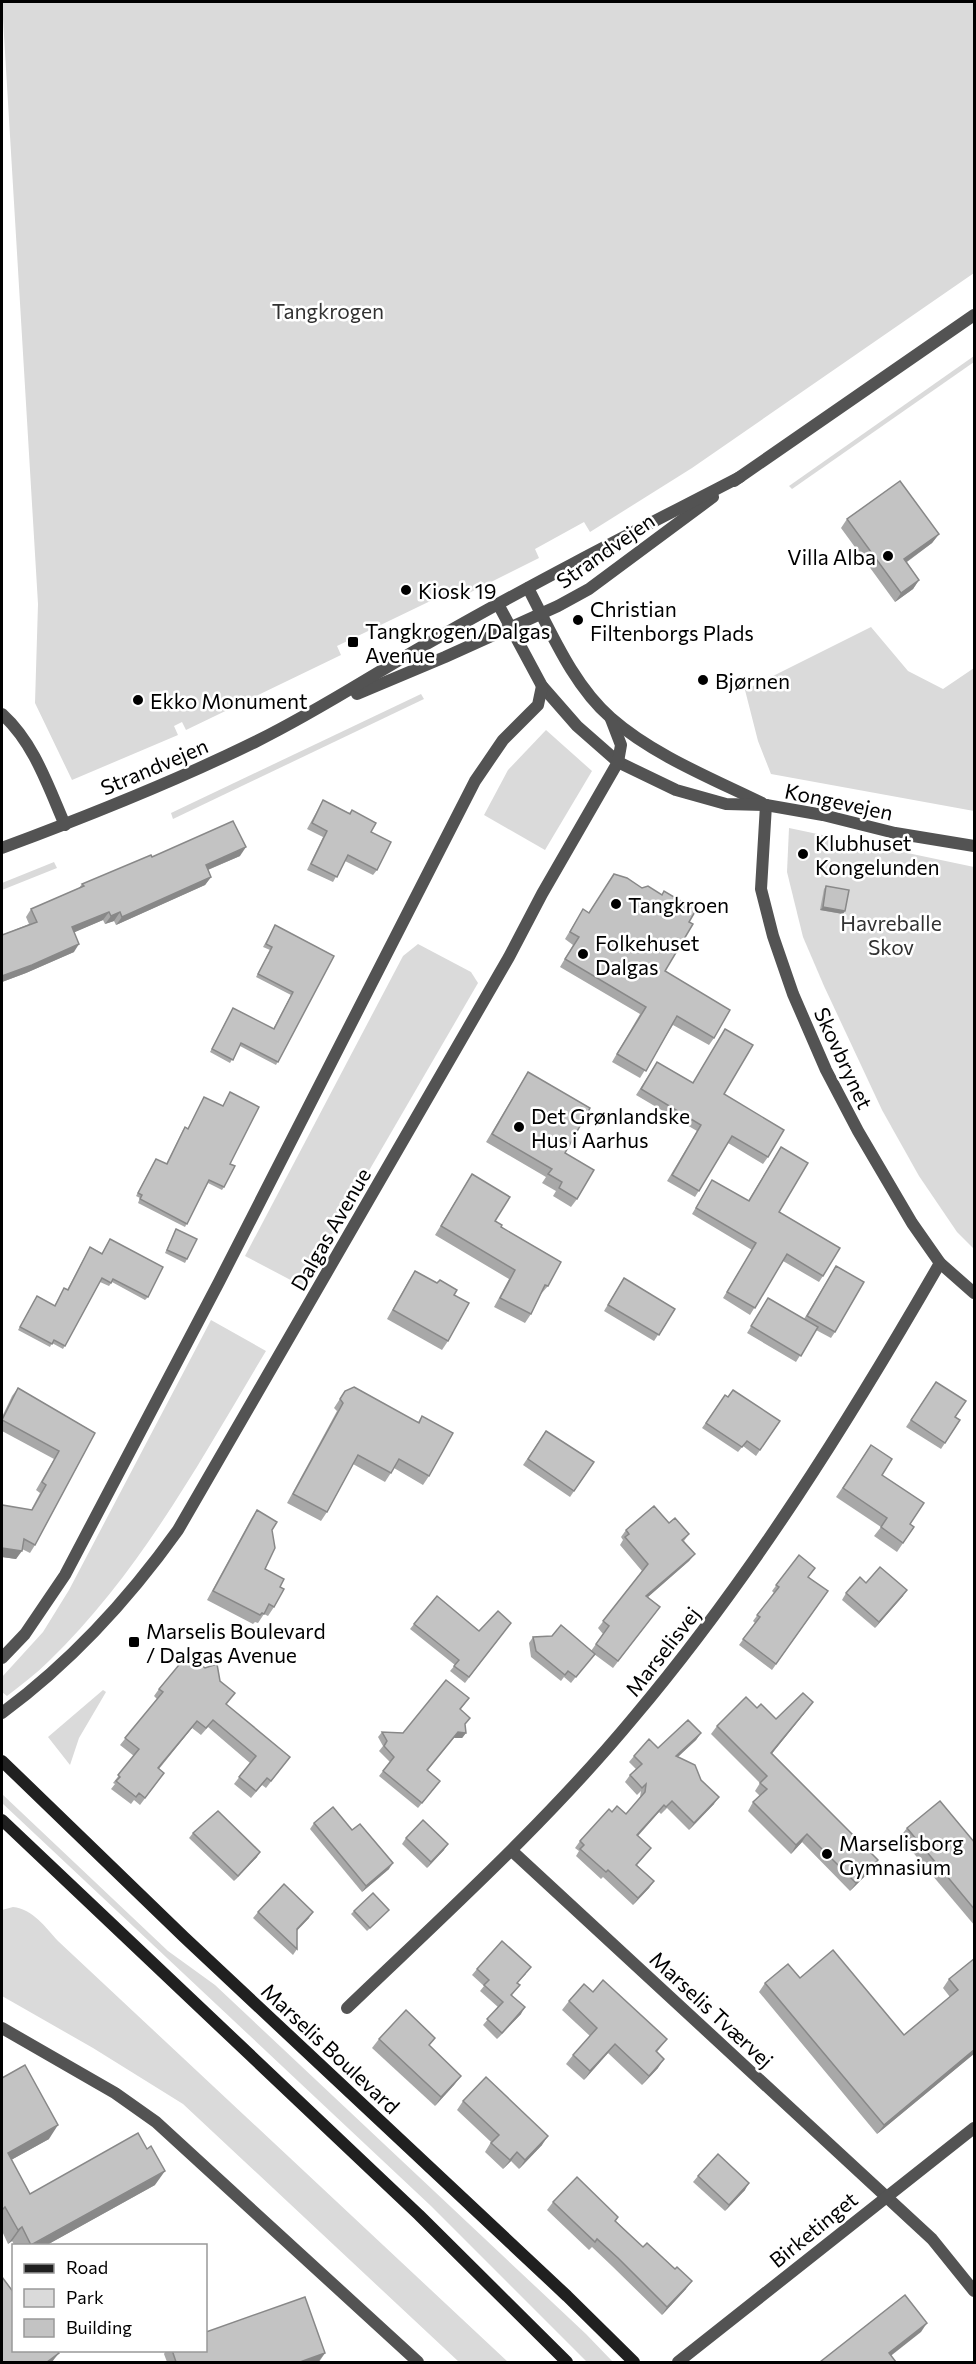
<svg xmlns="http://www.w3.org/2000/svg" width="976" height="2364" viewBox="0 0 976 2364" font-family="Commissioner,sans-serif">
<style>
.green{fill:#dadada}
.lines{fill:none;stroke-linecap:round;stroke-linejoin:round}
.minor{stroke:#535353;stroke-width:12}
.tertiary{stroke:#535353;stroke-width:12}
.secondary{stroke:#202020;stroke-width:12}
.wall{fill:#a8a8a8}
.shaded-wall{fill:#888}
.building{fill:#c3c3c3;stroke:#888;stroke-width:1.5}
.poi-dot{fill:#000;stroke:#fff;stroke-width:2}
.labels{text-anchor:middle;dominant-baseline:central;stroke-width:5;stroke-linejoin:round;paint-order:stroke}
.park-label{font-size:21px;fill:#313131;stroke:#fff}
.street-label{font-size:21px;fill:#000;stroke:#fff}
.poi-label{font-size:21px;fill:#000;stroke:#fff;text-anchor:start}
</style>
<rect width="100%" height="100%" fill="#fff"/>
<g class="green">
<polygon points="2,2 974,2 974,273 692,468 590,532 584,522 535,549 539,558 453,601 447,593 337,646 341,655 186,730 182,722 174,726 178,735 72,780 35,703 38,604"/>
<polygon points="974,356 974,362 792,489 789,486"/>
<polygon points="871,627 908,671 943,689 974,668 974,811 771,774 758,741 745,690"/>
<polygon points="421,694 424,699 173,819 171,813"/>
<polygon points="546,730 592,771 545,850 484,815 508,770"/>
<polygon points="789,828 974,867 974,1249 957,1232 919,1176 882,1110 824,986 803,937 787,872"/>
<polygon points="54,862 57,868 2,890 2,883"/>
<polygon points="418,944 471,972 478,983 302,1286 245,1256 403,956"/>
<path d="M211,1320L266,1351C201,1459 141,1572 49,1661C36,1674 21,1685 7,1696L2,1692V1677L43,1632L69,1590Z"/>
<polygon points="103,1690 106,1692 79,1738 70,1765 48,1737"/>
<polygon points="2,1794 168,1951 215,1985 586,2334 613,2362 587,2362 431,2206 2,1803"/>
<path d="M13,1907C33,1909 45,1927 58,1941L508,2362H459L183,2104L93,2048L2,1996V1910Z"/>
</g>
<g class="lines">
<g class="minor">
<polyline points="766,805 761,889 773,936 793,994 826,1070 858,1131 912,1223 940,1263 974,1293"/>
<polyline points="512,1851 932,2239 974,2291"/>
<path d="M347,2008C445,1914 547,1822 634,1717C751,1578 849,1421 940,1263"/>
<polyline points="2,2028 115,2093 156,2122 418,2362"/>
<polyline points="678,2362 974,2128"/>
</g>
<g class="tertiary">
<polyline points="734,481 974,315"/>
<path d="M528,588C551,632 573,685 611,718C653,755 713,779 762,803"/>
<polyline points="498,604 542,686 577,726 618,762 676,790 726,804 766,805 823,815 895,833 974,846"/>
<polyline points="357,694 445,657 558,606 589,589 713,497"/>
<path d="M2,714C34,743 48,786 65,825"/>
<path d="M2,848C88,816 174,782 257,741C320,710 378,671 439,637C537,581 639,529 740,477"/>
<polyline points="2,1658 25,1634 65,1575 219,1282 475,781 503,740 538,705 542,686"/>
<path d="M2,1713C71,1662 128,1600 178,1530L509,957L542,894L618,762L621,745L611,719"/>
</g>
<g class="secondary">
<polyline points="2,1761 184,1937 567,2296 634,2362"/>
<polyline points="2,1820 419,2215 567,2362"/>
</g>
</g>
<g class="wall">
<polygon points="847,519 939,534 932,543 907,562 919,580 913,589 895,602 841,528"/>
<polygon points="323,800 349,813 352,810 371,832 377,870 373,875 345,861 333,882 307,870 323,837 307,829"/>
<polygon points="240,856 208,870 211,877 205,885 116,925 114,921 105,924 103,920 74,932 74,952 26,973 2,982 2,935 29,924 26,917 31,909 79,888 82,884 152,857"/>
<polygon points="614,874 689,922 665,971 714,1038 709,1045 673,1025 640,1078 612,1062 640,1014 560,967 573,945 565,939 583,909 589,913"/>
<polygon points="826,886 843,914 820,910 824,889"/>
<polygon points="275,925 334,956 276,1065 240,1046 230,1063 210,1052 233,1008 273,1029 291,995 256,977 270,950 263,947"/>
<polygon points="725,1029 724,1094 768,1157 763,1164 728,1143 695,1197 667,1181 697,1131 636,1095 657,1062 693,1083"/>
<polygon points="528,1072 565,1153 577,1199 571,1207 553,1196 556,1191 542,1183 546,1177 486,1142"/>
<polygon points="230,1092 230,1164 224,1187 222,1190 208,1183 185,1227 138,1203 140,1198 136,1196 154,1162 156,1159 166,1164 183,1130 185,1127 188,1128 204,1097 223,1106"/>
<polygon points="781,1147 779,1212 823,1276 819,1282 783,1261 750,1315 723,1298 752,1250 692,1214 712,1180 748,1201"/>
<polygon points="472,1174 495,1221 548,1286 541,1294 531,1314 525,1323 494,1307 509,1279 435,1235"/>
<polygon points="176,1229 187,1259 185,1263 165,1253"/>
<polygon points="110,1239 148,1297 145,1300 112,1282 109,1286 100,1282 63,1349 52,1343 50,1347 18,1330 35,1300 54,1306 64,1288 67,1290 90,1247 102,1253"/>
<polygon points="836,1266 835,1332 831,1338 816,1330 796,1362 747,1333 768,1298 804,1319"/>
<polygon points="415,1271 448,1341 442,1350 387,1319 409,1280"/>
<polygon points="624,1278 675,1309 654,1341 604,1311"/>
<polygon points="936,1382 955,1417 945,1443 941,1449 906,1427"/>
<polygon points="18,1388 95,1433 35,1545 30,1553 22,1549 16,1559 2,1557 2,1505 31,1510 40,1493 36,1490 54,1459 2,1431 2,1417 12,1396"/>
<polygon points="345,1391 418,1422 422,1416 429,1476 423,1485 394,1468 385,1482 353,1464 327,1512 321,1521 287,1503 337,1411 334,1408"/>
<polygon points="725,1395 780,1421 756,1456 743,1446 738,1452 702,1428"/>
<polygon points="546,1431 594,1462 570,1497 523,1465"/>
<polygon points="871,1445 882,1475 910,1524 914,1527 897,1552 874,1536 881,1527 836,1497"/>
<polygon points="257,1510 272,1530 265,1569 280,1587 274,1607 268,1616 264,1614 258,1623 255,1622 253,1624 207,1600 251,1519"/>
<polygon points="669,1523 689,1534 684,1541 695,1554 689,1561 648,1597 660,1607 613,1668 594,1654 571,1683 564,1677 561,1681 531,1657 529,1643 533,1637 591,1651 603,1634 598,1628 642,1571 620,1545 623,1540 621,1537 626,1530"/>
<polygon points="799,1555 808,1577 828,1591 772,1670 739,1645 755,1623 753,1621 774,1593 772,1591"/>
<polygon points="866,1583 903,1596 875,1628 842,1600 846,1593"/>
<polygon points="511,1623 465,1683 450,1671 455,1665 410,1629 414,1624 479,1631"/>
<polygon points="220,1681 226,1705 290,1757 266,1788 262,1785 251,1798 234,1784 250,1763 208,1727 201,1735 192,1728 159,1769 164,1773 140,1805 134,1800 131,1804 111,1789 115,1784 113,1783 134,1756 120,1745 157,1699 154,1696 159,1689"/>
<polygon points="469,1698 460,1710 466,1733 462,1738 454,1738 428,1770 436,1786 418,1808 379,1776 390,1762 379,1751 383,1746 378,1737 382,1732 403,1733"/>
<polygon points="757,1708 776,1719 807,1710 772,1753 878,1860 873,1868 850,1891 802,1842 791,1854 748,1811 753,1802 760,1796 755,1791 760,1783 711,1734 717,1726"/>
<polygon points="701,1733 696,1740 678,1757 701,1780 714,1804 689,1830 667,1808 661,1814 659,1812 638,1836 651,1848 637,1865 654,1881 649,1888 633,1905 603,1877 601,1879 576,1856 579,1851 575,1848 580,1841 612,1812 626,1814 640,1797 641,1791 637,1795 625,1782 630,1775 636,1769 629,1762 634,1756 658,1748"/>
<polygon points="314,1823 389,1869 362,1892 310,1829"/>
<polygon points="907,1828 975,1843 975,1926 900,1837"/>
<polygon points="193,1833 257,1857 234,1881 189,1838"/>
<polygon points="406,1838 444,1850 427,1868 402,1844"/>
<polygon points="389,1910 367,1931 351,1914 354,1911"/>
<polygon points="258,1912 309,1918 297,1930 297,1949 293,1955 253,1918"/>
<polygon points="975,1958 975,2053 877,2134 759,1992 765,1983 800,1978 904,2035 950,1997 943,1988 949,1979"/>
<polygon points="477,1969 526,1974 517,1983 520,1985 512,1995 521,2014 497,2039 483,2025 498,2007 480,1991 484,1986 472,1975"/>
<polygon points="593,1992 667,2039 657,2052 658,2068 642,2085 608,2053 584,2080 566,2064 573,2055 590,2036 562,2010 569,2001"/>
<polygon points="379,2039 430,2046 461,2076 454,2085 435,2106 372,2048"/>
<polygon points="2,2078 49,2139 11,2160 30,2194 155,2185 45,2246 15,2246 12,2241 8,2244 2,2231"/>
<polygon points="463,2101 542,2145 519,2169 511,2161 503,2169 485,2152 491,2142 457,2110"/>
<polygon points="698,2176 745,2190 725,2211 693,2182"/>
<polygon points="553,2202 616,2221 686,2289 662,2315 612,2266 592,2247 589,2250 547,2210"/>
<polygon points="166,2350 206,2350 325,2353 319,2362 167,2362 164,2354"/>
</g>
<g class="shaded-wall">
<polygon points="939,534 932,543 898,568 904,559"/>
<polygon points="919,580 913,589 895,602 901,593"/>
<polygon points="246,847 240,856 200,873 206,865"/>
<polygon points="211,877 205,885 116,925 122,917"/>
<polygon points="823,907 845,911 843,914 820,910"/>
<polygon points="109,912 103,920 66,936 72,927"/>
<polygon points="120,912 114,921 105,924 111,916"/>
<polygon points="79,944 74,952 26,973 2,982 2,976"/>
<polygon points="2,1548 22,1551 16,1559 2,1557"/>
<polygon points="695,1554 689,1561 641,1603 646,1596"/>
<polygon points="907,1590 903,1596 875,1628 879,1622"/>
<polygon points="813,1702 807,1710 766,1761 771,1753"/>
<polygon points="197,1721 192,1728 153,1775 158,1768"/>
<polygon points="458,1732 466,1733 462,1738 454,1738"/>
<polygon points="701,1733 696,1740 671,1763 676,1756"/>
<polygon points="719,1797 714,1804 689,1830 694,1823"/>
<polygon points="664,1805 659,1812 632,1842 637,1835"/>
<polygon points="807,1834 802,1842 791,1854 796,1845"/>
<polygon points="448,1844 444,1850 427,1868 431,1862"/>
<polygon points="260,1852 257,1857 234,1881 238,1876"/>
<polygon points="878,1860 873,1868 850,1891 856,1883"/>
<polygon points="393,1863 389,1869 362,1892 366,1886"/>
<polygon points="654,1881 649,1888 633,1905 638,1898"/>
<polygon points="313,1912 309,1918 293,1935 297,1929"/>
<polygon points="525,2007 521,2014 497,2039 502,2033"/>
<polygon points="615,2044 608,2053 584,2080 590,2071"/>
<polygon points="975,2049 975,2053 877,2134 884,2125"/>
<polygon points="664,2059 658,2068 642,2085 649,2076"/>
<polygon points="461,2076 454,2085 435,2106 441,2097"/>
<polygon points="58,2125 49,2139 2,2165 8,2153"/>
<polygon points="548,2136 542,2145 519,2169 525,2160"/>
<polygon points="517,2152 511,2161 503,2169 510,2160"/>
<polygon points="165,2171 155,2185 45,2246 30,2246"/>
<polygon points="749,2183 745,2190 725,2211 729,2205"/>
<polygon points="22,2227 12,2241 8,2244 18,2230"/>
<polygon points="692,2281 686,2289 662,2315 667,2307"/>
<polygon points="927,2323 921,2332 883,2362 889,2353"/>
<polygon points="59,2353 52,2362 47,2362"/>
<polygon points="325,2353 318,2362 300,2362"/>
</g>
<g class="building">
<polygon points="900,481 939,534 904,559 919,580 901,593 847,519"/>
<polygon points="323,800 350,814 352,810 376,823 371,832 391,842 377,870 348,855 337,877 311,864 327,831 312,823"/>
<polygon points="233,821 246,847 206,865 211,877 122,917 120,912 111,916 109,912 72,927 79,944 32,965 2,976 2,935 37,922 31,909 84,886 82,884 151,855 152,857"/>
<polygon points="614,874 627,878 642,888 648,886 662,895 664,891 696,910 689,922 693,924 665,971 730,1010 714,1038 677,1016 646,1071 617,1054 646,1007 565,959 579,937 570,932 583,909 589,913"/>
<polygon points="826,886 849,890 845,911 823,907"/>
<polygon points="275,925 334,956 278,1062 241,1043 233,1060 212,1049 233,1008 274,1029 293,992 258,974 272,947 266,944"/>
<polygon points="725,1029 753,1045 724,1094 784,1130 768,1157 732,1136 699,1191 672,1175 701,1125 641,1089 657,1062 693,1083"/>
<polygon points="528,1072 590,1108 565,1153 594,1170 577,1199 559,1188 562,1182 548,1174 552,1169 492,1134"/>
<polygon points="230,1092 259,1107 230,1164 235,1166 224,1187 209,1180 187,1224 140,1199 142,1195 138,1193 156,1159 167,1164 185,1127 188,1129 204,1097 223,1106"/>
<polygon points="781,1147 808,1163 779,1212 840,1248 823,1276 787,1254 755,1308 727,1292 756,1243 696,1208 712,1180 749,1201"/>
<polygon points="472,1174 510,1197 495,1221 502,1225 501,1227 561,1262 548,1286 545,1285 531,1314 500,1298 515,1270 441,1226"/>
<polygon points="176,1229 197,1239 187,1259 167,1250"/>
<polygon points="110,1239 163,1267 148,1297 113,1279 111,1283 102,1278 65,1346 54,1340 52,1344 20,1327 37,1296 55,1306 64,1288 68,1290 90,1247 102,1254"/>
<polygon points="836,1266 864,1282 835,1332 807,1316"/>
<polygon points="415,1271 437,1283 440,1280 457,1290 454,1295 469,1303 448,1341 393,1310"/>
<polygon points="624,1278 675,1309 659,1335 608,1305"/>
<polygon points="768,1298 818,1327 801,1356 751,1326"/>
<polygon points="936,1382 966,1401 955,1417 960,1420 945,1443 911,1420"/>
<polygon points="354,1387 419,1423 422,1416 453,1433 429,1476 399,1459 391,1473 358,1455 327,1512 293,1494 343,1403 340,1399 345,1391"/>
<polygon points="18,1388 95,1433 35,1545 24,1539 22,1551 2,1548 2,1505 32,1510 46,1485 42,1482 59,1451 2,1420"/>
<polygon points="733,1390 780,1421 760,1450 747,1441 742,1447 706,1423 725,1395 728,1397"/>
<polygon points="546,1431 594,1462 574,1491 528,1459"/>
<polygon points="871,1445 892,1459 882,1475 924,1503 910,1524 914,1527 903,1543 881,1527 887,1518 843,1488"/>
<polygon points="654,1506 669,1523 675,1518 689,1534 682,1540 695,1554 646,1596 660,1607 618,1661 596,1644 609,1626 603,1621 648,1564 625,1537 629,1534 626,1530"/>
<polygon points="257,1510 277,1522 272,1530 275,1548 265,1569 284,1579 280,1587 284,1589 274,1607 269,1604 264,1614 262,1613 260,1615 213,1591"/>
<polygon points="799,1555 815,1568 808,1577 828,1591 776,1664 743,1639 760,1617 757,1615 779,1587 776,1585"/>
<polygon points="880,1567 907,1590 879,1622 846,1593 860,1577 866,1583"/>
<polygon points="437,1596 479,1631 498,1611 511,1623 469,1677 454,1666 459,1660 414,1624"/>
<polygon points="561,1625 595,1654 576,1677 568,1671 565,1675 536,1651 533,1637 552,1636"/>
<polygon points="188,1654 205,1668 217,1664 220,1681 235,1693 226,1704 290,1757 271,1781 267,1778 256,1791 239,1777 256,1756 213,1720 206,1728 197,1721 158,1768 164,1773 145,1798 139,1793 136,1797 116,1781 120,1777 118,1775 139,1749 125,1738 163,1692 159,1689"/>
<polygon points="446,1680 469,1698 460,1709 470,1718 465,1724 466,1733 458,1732 427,1770 440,1781 422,1803 383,1771 394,1757 384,1746 387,1741 382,1732 403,1733"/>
<polygon points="803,1693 813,1702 771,1753 878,1860 856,1883 807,1834 796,1845 753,1802 767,1789 760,1783 767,1776 717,1726 746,1697 757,1708 761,1704 776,1719"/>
<polygon points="688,1720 701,1733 676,1756 695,1765 701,1780 719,1797 694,1823 672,1801 666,1807 664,1805 637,1835 651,1848 636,1865 654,1881 638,1898 608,1870 606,1872 580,1849 584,1845 580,1841 609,1809 612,1812 617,1806 626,1814 645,1792 646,1784 642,1788 630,1775 642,1764 634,1756 649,1739 658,1748"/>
<polygon points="940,1801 975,1843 975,1910 907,1828"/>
<polygon points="333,1807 352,1830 360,1824 393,1863 366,1886 314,1823"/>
<polygon points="218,1811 260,1852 238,1876 193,1833"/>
<polygon points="423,1820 448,1844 431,1862 406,1838"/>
<polygon points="284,1884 313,1912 297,1929 297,1949 258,1912"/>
<polygon points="373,1893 389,1910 370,1928 354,1911"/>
<polygon points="502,1941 531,1967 517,1983 520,1985 511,1995 525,2007 502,2033 487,2019 503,2002 484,1985 489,1980 477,1969"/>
<polygon points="833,1950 904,2035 958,1990 949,1979 975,1958 975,2049 884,2125 765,1983 788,1964 800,1978"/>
<polygon points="603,1980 667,2039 656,2051 664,2059 649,2076 615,2044 590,2071 573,2055 597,2028 569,2001 584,1984 593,1992"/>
<polygon points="406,2010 435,2038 429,2045 461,2076 441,2097 379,2039"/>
<polygon points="25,2065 58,2125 8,2153 30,2194 138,2133 147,2149 151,2146 165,2171 31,2245 22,2227 18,2230 5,2207 2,2210 2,2078"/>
<polygon points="486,2077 548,2136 525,2160 517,2152 510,2160 491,2143 499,2135 463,2101"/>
<polygon points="718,2154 749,2183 729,2205 698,2176"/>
<polygon points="577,2177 618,2217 615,2221 643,2247 647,2243 675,2269 677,2267 692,2281 667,2307 618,2258 597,2239 595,2242 553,2202"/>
<polygon points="2,2277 14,2293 14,2350 57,2350 59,2353 47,2362 2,2362"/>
<polygon points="905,2295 927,2323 889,2353 896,2362 820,2362"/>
<polygon points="305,2297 325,2353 300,2362 176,2362 172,2350 206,2350 206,2332"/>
</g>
<g class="poi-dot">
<circle cx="888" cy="556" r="6"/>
<circle cx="406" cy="590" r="6"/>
<circle cx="578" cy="620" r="6"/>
<rect x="347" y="636" width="12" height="12" rx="3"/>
<circle cx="703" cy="680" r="6"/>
<circle cx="138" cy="700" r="6"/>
<circle cx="803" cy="854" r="6"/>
<circle cx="616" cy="904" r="6"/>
<circle cx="583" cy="954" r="6"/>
<circle cx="519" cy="1127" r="6"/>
<rect x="128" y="1636" width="12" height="12" rx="3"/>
<circle cx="827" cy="1854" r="6"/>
</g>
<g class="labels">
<g class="park-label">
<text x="328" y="310">Tangkrogen</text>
<text x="891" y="922">Havreballe<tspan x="891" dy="24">Skov</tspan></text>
</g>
<g class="street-label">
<text transform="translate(605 550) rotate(-35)">Strandvejen</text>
<text transform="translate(154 766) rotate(-23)">Strandvejen</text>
<text transform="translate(839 801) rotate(12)">Kongevejen</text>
<text transform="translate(844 1058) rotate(65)">Skovbrynet</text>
<text transform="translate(330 1229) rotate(-60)">Dalgas Avenue</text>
<text transform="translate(662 1651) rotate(-52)">Marselisvej</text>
<text transform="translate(712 2009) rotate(43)">Marselis Tværvej</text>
<text transform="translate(331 2048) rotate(43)">Marselis Boulevard</text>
<text transform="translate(813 2229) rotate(-39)">Birketinget</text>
</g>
<g class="poi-label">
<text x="876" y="556" text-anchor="end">Villa Alba</text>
<text x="418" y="590">Kiosk 19</text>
<text x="590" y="608">Christian<tspan x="590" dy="24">Filtenborgs Plads</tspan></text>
<text x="365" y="630">Tangkrogen/Dalgas<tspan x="365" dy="24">Avenue</tspan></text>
<text x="715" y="680">Bjørnen</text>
<text x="150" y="700">Ekko Monument</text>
<text x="815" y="842">Klubhuset<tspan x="815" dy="24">Kongelunden</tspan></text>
<text x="628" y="904">Tangkroen</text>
<text x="595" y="942">Folkehuset<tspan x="595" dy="24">Dalgas</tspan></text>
<text x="531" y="1115">Det Grønlandske<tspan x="531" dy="24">Hus i Aarhus</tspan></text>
<text x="146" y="1630">Marselis Boulevard<tspan x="146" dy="24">/ Dalgas Avenue</tspan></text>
<text x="839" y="1842">Marselisborg<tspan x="839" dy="24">Gymnasium</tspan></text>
</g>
</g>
<rect width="976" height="2364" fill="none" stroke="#000000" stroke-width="6"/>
<rect x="12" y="2244" width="195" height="108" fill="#ffffff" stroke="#999999" stroke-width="1.5"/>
<rect x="24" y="2264" width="30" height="9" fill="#202020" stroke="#999999" stroke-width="1.5"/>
<text x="66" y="2274" font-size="18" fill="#000000">Road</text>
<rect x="24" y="2289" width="30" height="18" fill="#dadada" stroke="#999999" stroke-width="1.5"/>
<text x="66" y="2304" font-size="18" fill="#000000">Park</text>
<rect x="24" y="2319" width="30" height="18" fill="#c3c3c3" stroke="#999999" stroke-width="1.5"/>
<text x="66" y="2334" font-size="18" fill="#000000">Building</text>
</svg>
